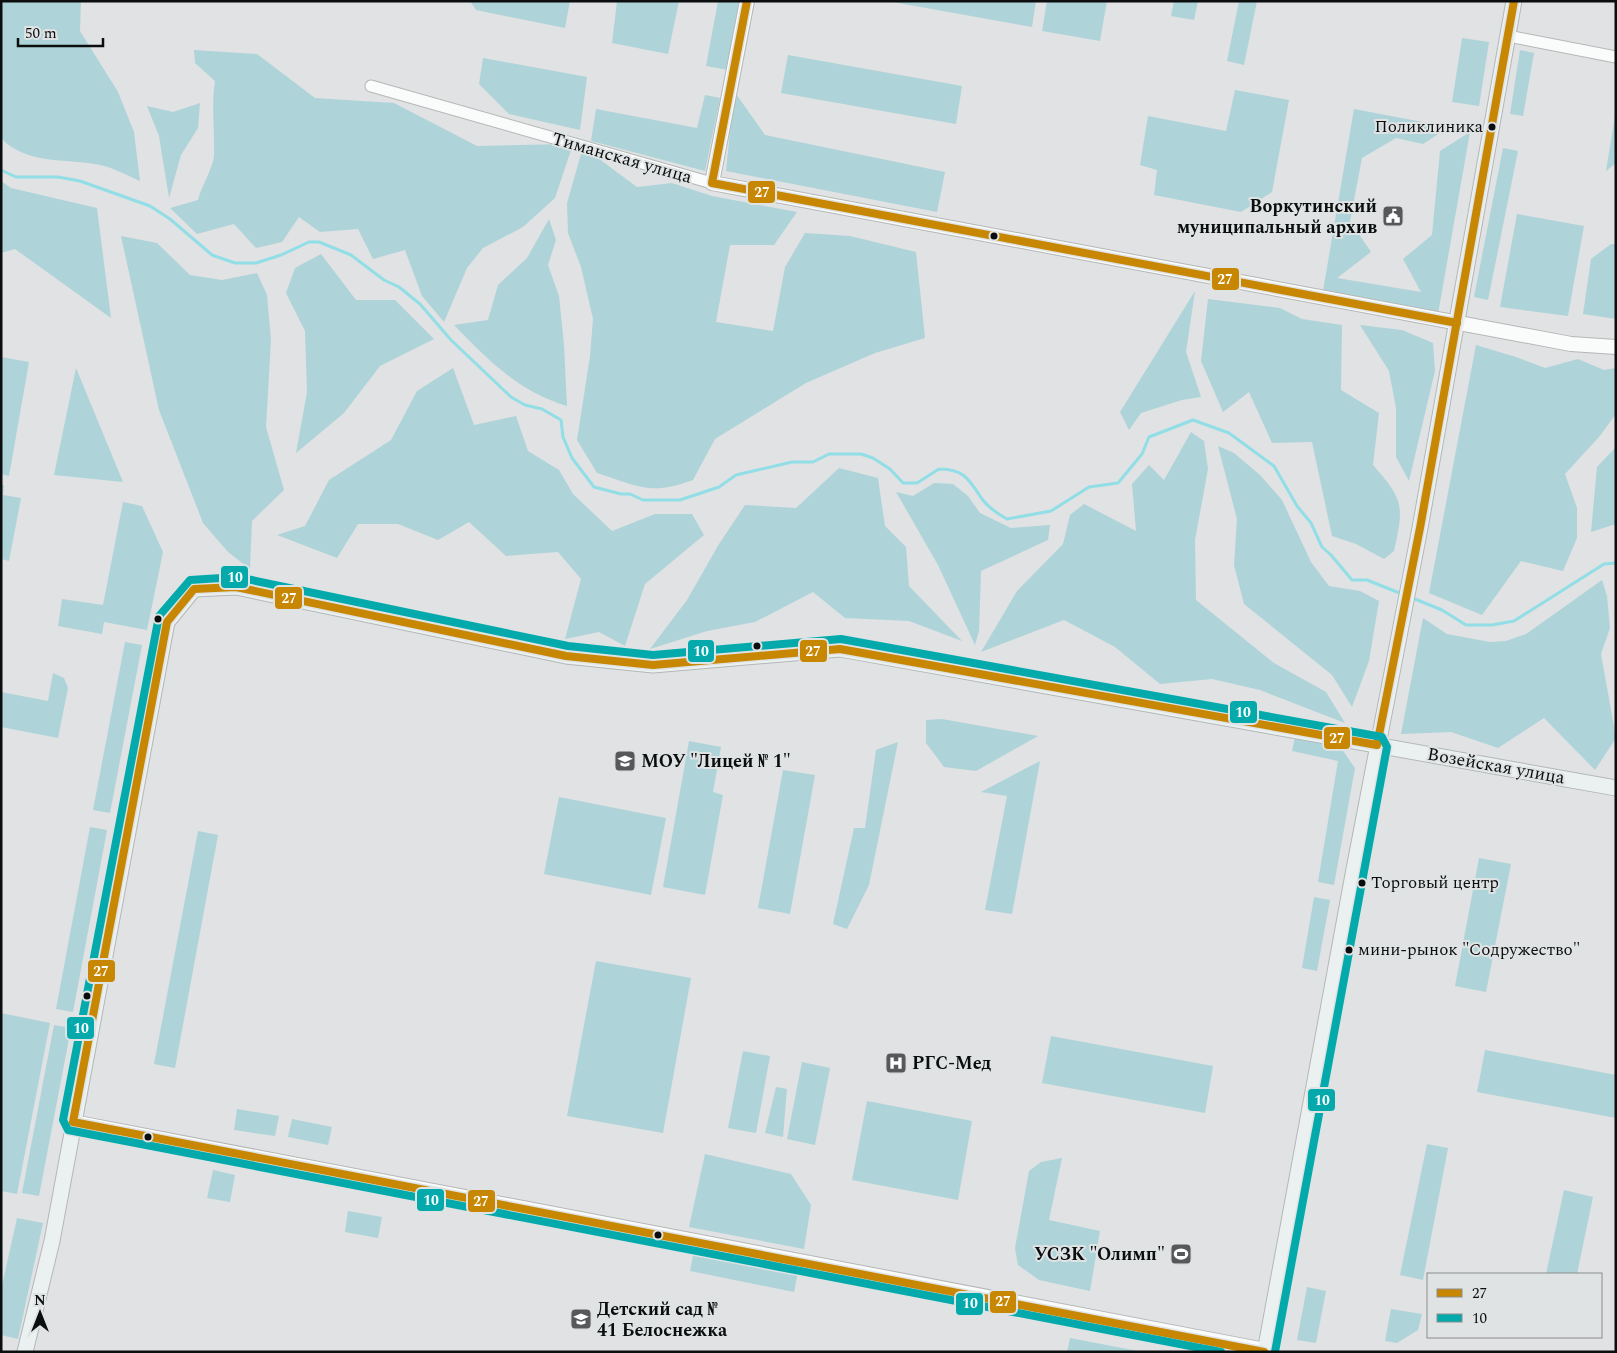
<svg xmlns="http://www.w3.org/2000/svg" width="1617" height="1353" viewBox="0 0 1617 1353" font-family="Spectral,serif">
<style>
.green{fill:#aed4d9}
.lines{fill:none;stroke-linecap:round;stroke-linejoin:round}
.stream{stroke:#91dee6;stroke-width:3}
.minor-casing{stroke:#b5b7b7;stroke-width:13}
.tertiary-casing{stroke:#b5b7b7;stroke-width:16}
.secondary-casing{stroke:#b5b7b7;stroke-width:17}
.minor{stroke:#fafbfb;stroke-width:11}
.tertiary{stroke:#fafbfb;stroke-width:14}
.secondary{stroke:#ebf0f1;stroke-width:15}
.bus-1-casing{stroke:#dfe3e4;stroke-width:11}
.bus-2-casing{stroke:#dfe3e4;stroke-width:11}
.bus-1{stroke:#c88703;stroke-width:8}
.bus-2{stroke:#04aaab;stroke-width:8}
.bus-dot{fill:#0c0d0e;stroke:#dfe3e4;stroke-width:2}
.labels{text-anchor:middle;dominant-baseline:central;stroke-width:4;stroke-linejoin:round;paint-order:stroke}
.bus-label{font-size:17px;fill:#0c0d0e;stroke:#dfe3e4;text-anchor:start}
.street-label{font-size:18px;fill:#0c0d0e;stroke:#dfe3e4}
.poi-label{font-size:18px;font-weight:bold;fill:#0c0d0e;stroke:#dfe3e4;text-anchor:start}
.line-badge{stroke:#dfe3e4;stroke-width:2}
.badge-label{font-size:14px;text-anchor:middle;font-weight:bold;fill:#fff}
</style>
<rect width="100%" height="100%" fill="#e0e2e3"/>
<g class="green">
<path d="M1,1H81L80,31L118,92L134,132L140,181C128,176 116,169 104,166C70,157 28,167 1,138Z"/>
<polygon points="470,1 570,1 565,28 476,10"/>
<polygon points="617,1 679,1 668,54 612,43"/>
<polygon points="718,1 741,1 729,70 706,66"/>
<polygon points="887,1 1036,1 1032,27"/>
<polygon points="1047,1 1107,1 1100,41 1042,31"/>
<polygon points="1174,1 1198,1 1194,20 1171,16"/>
<polygon points="1239,1 1257,1 1244,65 1227,61"/>
<polygon points="1462,38 1489,42 1479,106 1452,102"/>
<path d="M194,50L257,54L315,98L394,103L477,146L573,144L555,198L523,227L483,248L467,268L444,322L422,296L405,250L373,259L358,229L320,232L299,217L282,242L256,248L234,224L197,234L170,208L198,200C201,187 213,168 214,156C215,130 211,106 215,81L195,63Z"/>
<polygon points="1520,50 1534,53 1523,116 1510,114"/>
<polygon points="788,55 962,86 956,124 781,93"/>
<polygon points="483,58 587,77 580,130 509,114 479,84"/>
<polygon points="1235,90 1289,100 1272,192 1241,212 1154,195 1157,170 1140,165 1148,116 1226,131"/>
<polygon points="734,91 765,135 945,172 937,212 726,171"/>
<polygon points="705,95 720,98 705,171 591,141 596,109 697,128"/>
<polygon points="200,103 198,128 181,155 169,198 159,136 147,106 173,112"/>
<polygon points="1354,109 1449,127 1423,144 1396,138 1362,158 1350,221 1371,252 1337,278 1421,292 1403,259 1432,235 1440,151 1470,132 1438,314 1323,291"/>
<polygon points="1616,110 1616,163 1606,171"/>
<path d="M583,147L637,187L672,183L712,196L797,212L774,245H730L716,322L773,331L785,267L805,233L850,236L916,252L925,338L875,353L806,383L715,439L693,480C650,496 638,486 597,473L577,440L590,356L593,319L581,267L568,233L567,203Z"/>
<polygon points="1503,148 1518,151 1488,300 1474,297"/>
<polygon points="1,181 11,188 97,208 111,318 15,249 1,253"/>
<polygon points="1517,214 1584,226 1568,316 1500,307"/>
<path d="M549,219L556,240L548,265L559,296L564,345L567,406C518,391 489,361 454,325L488,320L498,285L527,258Z"/>
<polygon points="121,236 157,243 190,275 222,280 257,273 267,295 271,340 266,427 284,490 252,521 250,569 228,552 203,523 159,410"/>
<polygon points="1611,244 1616,244 1616,319 1583,314 1591,259"/>
<polygon points="321,254 356,300 395,300 434,339 380,366 344,413 296,453 307,392 305,331 286,293 295,268"/>
<polygon points="1195,291 1186,352 1201,397 1182,400 1141,413 1129,430 1120,412"/>
<path d="M1208,299L1280,308L1302,319L1342,325L1341,390L1379,413L1373,465C1404,500 1404,506 1394,551L1384,559L1356,544L1332,536L1312,442L1272,443L1249,392L1223,412L1201,361Z"/>
<polygon points="1360,325 1402,330 1433,343 1435,371 1409,481 1396,457 1396,408 1389,371"/>
<polygon points="1476,345 1516,357 1545,368 1578,359 1604,370 1616,368 1616,414 1599,437 1565,474 1577,508 1577,538 1563,571 1521,561 1482,615 1429,593"/>
<polygon points="1,357 29,362 9,476 1,474"/>
<polygon points="76,368 123,482 54,475"/>
<polygon points="453,368 474,425 516,416 528,451 559,470 573,494 612,531 655,514 692,514 704,535 645,584 625,646 599,632 565,639 581,579 558,552 506,556 469,522 438,540 398,524 358,524 337,558 277,535 305,526 329,480 391,440 417,391"/>
<polygon points="1191,432 1204,441 1208,469 1195,540 1196,600 1274,663 1326,692 1345,723 1260,690 1212,679 1160,684 1115,647 1064,620 981,652 1017,591 1063,544 1070,515 1084,504 1136,531 1132,484 1149,465 1164,480"/>
<polygon points="1218,446 1234,453 1260,475 1282,500 1311,562 1329,586 1360,591 1379,601 1369,661 1352,707 1332,675 1244,604 1234,565 1237,519"/>
<polygon points="1616,447 1616,524 1591,532 1597,467"/>
<polygon points="839,468 878,478 885,526 906,547 909,586 962,641 909,621 845,618 813,592 755,622 707,631 650,649 687,600 719,544 745,505 796,508"/>
<polygon points="934,483 953,484 968,496 980,513 1011,528 1050,525 1048,540 981,571 979,631 975,645 938,565 896,492 913,496"/>
<polygon points="1,485 4,485 3,495 21,498 9,561 1,559"/>
<polygon points="123,502 142,506 163,552 147,630 104,622 102,634 58,626 62,599 103,605"/>
<polygon points="1602,580 1607,596 1610,628 1601,654 1616,738 1595,770 1544,718 1498,748 1451,732 1401,734 1423,618 1447,634 1490,642 1506,641 1526,634"/>
<polygon points="125,642 142,645 110,813 93,810"/>
<polygon points="53,673 64,678 68,688 58,738 1,727 1,692 48,701"/>
<polygon points="942,719 1038,736 976,771 944,767 926,743 926,720"/>
<polygon points="1295,737 1341,748 1355,768 1334,885 1318,882 1338,761 1292,751"/>
<polygon points="689,741 721,747 713,792 723,795 705,895 663,887"/>
<polygon points="898,742 869,885 847,929 833,924 854,828 865,828 876,750"/>
<polygon points="1040,761 1012,914 985,910 1007,796 981,792"/>
<polygon points="783,770 815,775 790,914 758,908"/>
<polygon points="559,797 666,818 651,895 544,874"/>
<polygon points="90,827 107,830 73,1012 56,1009"/>
<polygon points="198,831 218,835 175,1068 154,1064"/>
<polygon points="1479,858 1511,864 1486,992 1455,986"/>
<polygon points="1314,897 1330,900 1317,971 1302,968"/>
<polygon points="596,961 691,978 663,1133 567,1116"/>
<polygon points="1,1013 50,1023 17,1194 1,1191"/>
<polygon points="54,1025 71,1028 39,1196 22,1193"/>
<polygon points="1051,1036 1213,1066 1205,1113 1042,1083"/>
<polygon points="1485,1050 1616,1075 1616,1118 1477,1092"/>
<polygon points="743,1051 770,1056 756,1133 728,1128"/>
<polygon points="802,1062 830,1068 815,1145 787,1139"/>
<polygon points="776,1087 787,1089 783,1137 765,1133"/>
<polygon points="867,1101 972,1121 958,1200 852,1180"/>
<polygon points="237,1109 279,1116 275,1136 234,1130"/>
<polygon points="292,1119 332,1127 328,1145 288,1137"/>
<polygon points="1427,1144 1448,1148 1423,1280 1400,1275"/>
<polygon points="705,1154 791,1174 811,1205 804,1249 689,1227"/>
<polygon points="1062,1158 1049,1220 1100,1231 1090,1291 1039,1280 1018,1265 1015,1248 1029,1171 1041,1162"/>
<polygon points="213,1170 235,1175 230,1202 207,1198"/>
<polygon points="1564,1190 1593,1197 1577,1274 1546,1274"/>
<polygon points="348,1211 382,1217 378,1238 345,1232"/>
<polygon points="17,1218 43,1223 18,1339 1,1335 1,1290"/>
<polygon points="694,1251 798,1272 794,1292 690,1271"/>
<polygon points="1307,1287 1326,1291 1316,1343 1297,1340"/>
<polygon points="1391,1309 1422,1314 1418,1330 1397,1343 1385,1341"/>
<polygon points="1070,1338 1143,1352 1067,1352"/>
</g>
<g class="lines">
<g class="stream">
<path d="M1,170L16,177H58L80,181L150,206L170,219L212,255L235,263H256L281,255L309,242H319L351,255L384,280L399,287L420,304L451,340L511,397L525,405L542,409L561,420L563,437L572,458L594,487L621,494H630L643,500H680L719,487L736,475L792,462H813L829,454H861L873,458L890,469L903,483H917L939,469C965,469 969,480 982,499C988,507 998,514 1007,519L1051,511L1089,487L1118,483L1142,454L1149,437L1193,420L1229,433L1274,466L1297,506L1311,523L1322,547L1331,555L1352,580H1367L1402,594"/>
<polyline points="1410,597 1442,610 1466,625 1492,625 1514,621 1604,564 1616,563"/>
</g>
<g class="minor-casing">
<g id="minor">
<polyline points="1508,36 1616,57"/>
<polyline points="371,86 712,183"/>
</g>
</g>
<g class="tertiary-casing">
<g id="tertiary">
<polyline points="747,1 712,183 1571,344 1616,347"/>
<polyline points="73,1122 1265,1350"/>
</g>
</g>
<g class="secondary-casing">
<g id="secondary">
<polyline points="25,1352 52,1241 167,622 194,589 236,587 566,656 653,665 840,649 1616,788"/>
<polyline points="1265,1352 1354,869 1420,528 1514,1"/>
</g>
</g>
<use href="#minor" class="minor"/>
<use href="#tertiary" class="tertiary"/>
<use href="#secondary" class="secondary"/>
<g class="bus-1-casing">
<g id="bus-1">
<polyline points="747,1 712,183 1457,323"/>
<polyline points="1264,1352 73,1122 167,622 194,589 236,587 566,656 653,665 840,649 1377,745 1420,528 1514,1"/>
</g>
</g>
<g class="bus-2-casing">
<polyline id="bus-2" points="1221,1352 68,1130 63,1120 159,616 190,580 237,577 568,646 653,655 841,639 1382,737 1387,747 1275,1352"/>
</g>
<use href="#bus-1" class="bus-1"/>
<use href="#bus-2" class="bus-2"/>
</g>
<defs>
<g id="civic-square" transform="scale(1.125)"><rect x="-9" y="-9" width="18" height="18" rx="4" fill="#565859" stroke="#dfe3e4"/><path d="M-.6-6.5H3V-4.5H.6V-3L4-1V1h2V6H-6V1h2V-1L-.6-3ZM-1.2 2.5V6h2.4V2.5Z" fill="#fff"/></g>
<g id="school-square" transform="scale(1.125)"><rect x="-9" y="-9" width="18" height="18" rx="4" fill="#565859" stroke="#dfe3e4"/><path d="M0-5L7-2L0 1L-7-2ZM-4 1L0 2.5L4 1V4Q0 6-4 4Z" fill="#fff"/></g>
<g id="hospital-square" transform="scale(1.125)"><rect x="-9" y="-9" width="18" height="18" rx="4" fill="#565859" stroke="#dfe3e4"/><path d="M-5-5h3v3.5h4V-5h3V5h-3V1.5h-4V5h-3Z" fill="#fff"/></g>
<g id="stadium-square" transform="scale(1.125)"><rect x="-9" y="-9" width="18" height="18" rx="4" fill="#565859" stroke="#dfe3e4"/><path d="M0-5a6.5 5 0 1 0 0 10a6.5 5 0 1 0 0-10ZM-3.5-1.8h7v3.6h-7Z" fill="#fff"/></g>
</defs>
<g fill-rule="evenodd">
<use href="#civic-square" x="1393" y="216"/>
<use href="#school-square" x="625" y="761"/>
<use href="#hospital-square" x="896" y="1063"/>
<use href="#stadium-square" x="1181" y="1254"/>
<use href="#school-square" x="581" y="1319"/>
</g>
<g class="bus-dot">
<circle cx="1492" cy="127" r="4.5"/>
<circle cx="994" cy="236" r="4.5"/>
<circle cx="158" cy="619" r="4.5"/>
<circle cx="757" cy="646" r="4.5"/>
<circle cx="1362" cy="883" r="4.5"/>
<circle cx="1349" cy="950" r="4.5"/>
<circle cx="87" cy="996" r="4.5"/>
<circle cx="148" cy="1137" r="4.5"/>
<circle cx="658" cy="1235" r="4.5"/>
</g>
<g class="labels">
<g class="bus-label">
<text x="1483" y="127" text-anchor="end">Поликлиника</text>
<text x="1371" y="883">Торговый центр</text>
<text x="1358" y="950">мини-рынок "Содружество"</text>
</g>
<g class="street-label">
<text transform="translate(622 158) rotate(16)">Тиманская улица</text>
<text transform="translate(1496 766) rotate(10)">Возейская улица</text>
</g>
<g class="poi-label">
<text x="1377" y="206" text-anchor="end">Воркутинский<tspan x="1377" dy="21">муниципальный архив</tspan></text>
<text x="641" y="761">МОУ "Лицей № 1"</text>
<text x="912" y="1063">РГС-Мед</text>
<text x="1165" y="1254" text-anchor="end">УСЗК "Олимп"</text>
<text x="597" y="1309">Детский сад №<tspan x="597" dy="21">41 Белоснежка</tspan></text>
</g>
</g>
<g class="line-badge">
<rect x="747" y="180" width="29" height="24" rx="5" fill="#c88703"/>
<rect x="1211" y="267" width="29" height="24" rx="5" fill="#c88703"/>
<rect x="220" y="565" width="29" height="24" rx="5" fill="#04aaab"/>
<rect x="274" y="586" width="29" height="24" rx="5" fill="#c88703"/>
<rect x="687" y="639" width="28" height="24" rx="5" fill="#04aaab"/>
<rect x="799" y="639" width="29" height="24" rx="5" fill="#c88703"/>
<rect x="1229" y="700" width="29" height="24" rx="5" fill="#04aaab"/>
<rect x="1323" y="726" width="28" height="24" rx="5" fill="#c88703"/>
<rect x="87" y="959" width="29" height="24" rx="5" fill="#c88703"/>
<rect x="66" y="1016" width="29" height="24" rx="5" fill="#04aaab"/>
<rect x="1307" y="1088" width="29" height="24" rx="5" fill="#04aaab"/>
<rect x="416" y="1188" width="29" height="24" rx="5" fill="#04aaab"/>
<rect x="467" y="1189" width="29" height="24" rx="5" fill="#c88703"/>
<rect x="989" y="1290" width="28" height="24" rx="5" fill="#c88703"/>
<rect x="955" y="1292" width="29" height="24" rx="5" fill="#04aaab"/>
</g>
<g class="badge-label">
<text x="762" y="197">27</text>
<text x="1225" y="284">27</text>
<text x="235" y="582">10</text>
<text x="289" y="603">27</text>
<text x="701" y="656">10</text>
<text x="813" y="656">27</text>
<text x="1243" y="717">10</text>
<text x="1337" y="743">27</text>
<text x="101" y="976">27</text>
<text x="81" y="1033">10</text>
<text x="1322" y="1105">10</text>
<text x="431" y="1205">10</text>
<text x="481" y="1206">27</text>
<text x="1003" y="1306">27</text>
<text x="970" y="1308">10</text>
</g>
<rect width="1617" height="1353" fill="none" stroke="#0c0d0e" stroke-width="5"/>
<rect x="1427" y="1273" width="175" height="65" fill="#dfe3e4" stroke="#8b8d8e"/>
<rect x="1437" y="1289" width="25" height="8" fill="#c88703" stroke="#8b8d8e"/>
<text x="1472" y="1298" font-size="15" fill="#0c0d0e">27</text>
<rect x="1437" y="1314" width="25" height="8" fill="#04aaab" stroke="#8b8d8e"/>
<text x="1472" y="1323" font-size="15" fill="#0c0d0e">10</text>
<g transform="translate(40 1313)" stroke="#dfe3e4" stroke-width="4" paint-order="stroke">
<path d="M0-4L9 19L0 12L-9 19Z" fill="#0c0d0e"/>
<text y="-8" font-size="14" font-weight="bold" text-anchor="middle" fill="#0c0d0e">N</text>
</g>
<path d="M18 38v8h85v-8" fill="none" stroke="#0c0d0e" stroke-width="2.5"/>
<text x="25" y="38" font-size="15" fill="#0c0d0e" stroke="#dfe3e4" stroke-width="4" paint-order="stroke">50 m</text>
</svg>
